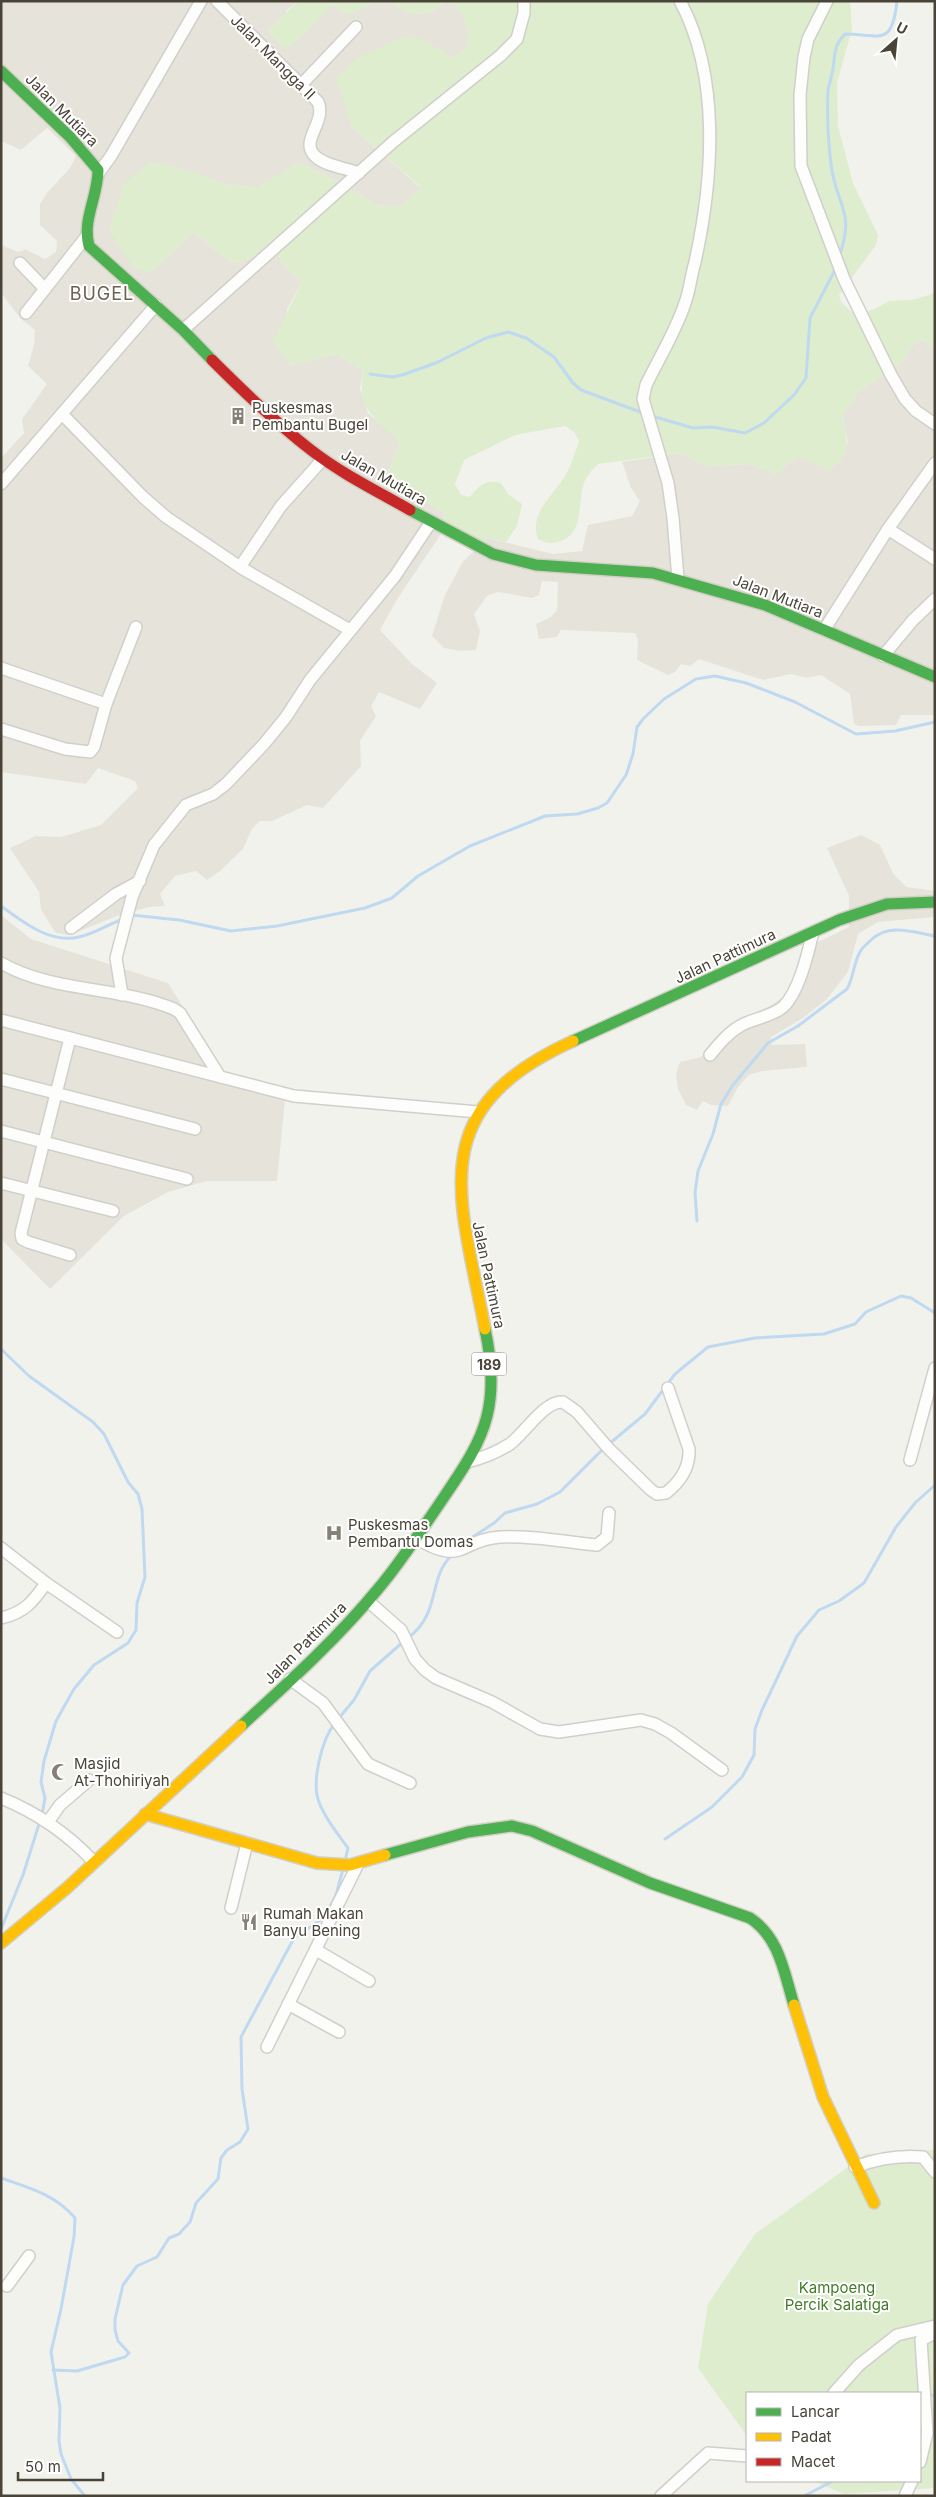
<svg xmlns="http://www.w3.org/2000/svg" width="936" height="2497" viewBox="0 0 936 2497" font-family="Inter,sans-serif">
<style>
.residential{fill:#e6e4da}
.green{fill:#deedcd}
.lines{fill:none;stroke-linecap:round;stroke-linejoin:round}
.stream{stroke:#bed9f0;stroke-width:3}
.street-casing{stroke:#d0cfcb;stroke-width:14}
.fast-casing{stroke:#d2cfc4;stroke-width:14}
.slow-casing{stroke:#d2cfc4;stroke-width:14}
.jam-casing{stroke:#d2cfc4;stroke-width:14}
.street{stroke:#fdfdfc;stroke-width:11}
.fast{stroke:#4caf50;stroke-width:11}
.slow{stroke:#ffc107;stroke-width:11}
.jam{stroke:#c62828;stroke-width:11}
.labels{text-anchor:middle;dominant-baseline:central;stroke-width:4;stroke-linejoin:round;paint-order:stroke}
.shield{fill:#fff;stroke:#807c74;stroke-width:1}
.shield-label{font-size:14px;font-weight:bold;fill:#4a4438}
.street-label{font-size:15px;fill:#4a4438;stroke:#fff}
.poi-label{font-size:15px;fill:#4a4438;stroke:#fff;text-anchor:start}
.park-label{font-size:15px;fill:#437d2a;stroke:#fff}
.quarter-label{font-size:18px;letter-spacing:1px;fill:#6d634f;stroke:#fff}
</style>
<rect width="100%" height="100%" fill="#f2f2ed"/>
<g class="residential">
<polygon points="1,1 298,1 286,11 298,41 331,4 349,15 374,2 391,3 410,13 427,14 447,1 454,1 468,26 470,37 467,48 451,59 440,49 352,127 421,188 399,207 376,205 335,180 299,163 257,188 223,184 195,173 151,272 193,232 232,263 250,259 265,244 302,282 287,309 290,365 337,354 363,371 360,388 368,413 397,438 398,447 386,478 445,513 441,534 398,598 380,630 412,664 437,683 420,709 379,692 371,706 376,716 360,741 361,766 323,808 307,805 272,821 260,821 252,829 243,849 220,871 207,880 196,871 175,876 160,894 165,906 149,907 117,916 70,935 56,933 41,910 39,892 10,848 36,836 61,837 101,825 138,788 135,781 98,768 86,784 1,772 1,458 24,433 22,419 47,384 28,366 34,345 35,330 21,319 1,293 1,245 18,252 25,249 45,259 56,252 57,241 40,225 40,204 46,194 70,168 76,156 47,128 21,150 1,141"/>
<polygon points="921,339 935,348 935,715 901,715 896,725 858,726 854,723 850,694 821,675 806,678 791,674 763,680 699,659 690,666 681,664 675,672 668,675 637,660 638,640 635,633 561,630 557,637 539,639 536,624 551,617 557,610 558,582 542,581 539,595 532,598 498,592 487,596 474,614 480,631 476,650 460,651 444,648 432,636 445,595 462,563 487,538 553,554 582,551 588,525 632,516 640,501 631,488 622,462 680,453 705,466 750,464 776,474 797,456 848,443 842,415 858,392 904,361 910,348"/>
<polygon points="861,835 880,845 894,875 907,887 935,891 935,917 878,922 858,934 848,972 826,1000 803,1018 771,1037 772,1045 805,1044 807,1067 762,1071 749,1075 738,1087 728,1106 711,1105 703,1101 697,1110 686,1105 678,1089 676,1074 680,1062 701,1057 709,1050 718,1036 739,1020 772,1005 783,997 792,984 804,949 849,927 849,896 827,848"/>
<polygon points="1,915 31,939 168,983 224,1072 286,1089 277,1181 207,1181 168,1192 124,1216 50,1289 1,1239"/>
</g>
<g class="green">
<polygon points="298,1 447,1 427,14 410,13 391,3 374,2 349,15 331,5 298,41 285,49 267,32"/>
<path d="M454,1H850L852,29L837,83L838,126L853,183L878,235L876,245L839,295L841,302L855,315L875,309L889,301L912,300L935,293V348L921,339L910,348L904,361L858,392L842,415C847,440 853,454 829,470L798,456L776,474L750,464L705,466L680,453L598,464C592,470 587,475 584,483C577,502 585,532 561,541C552,544 546,543 538,539C528,512 555,495 566,474C572,464 575,452 579,441L574,432L565,426L515,435L464,460L455,484L461,495L470,497C479,485 486,479 501,483L508,494L522,504L517,526L506,542L487,538L480,545L443,525L445,513L386,478L398,447L397,439C372,417 357,407 363,371L337,354L291,365L273,341L302,282L265,244L250,259L232,263L193,232L150,273L134,268L109,230L124,184L151,161L195,173L223,184L256,188L299,163L335,180L376,205L399,207L421,187L352,127L336,78L356,59L398,39L416,37L440,49L451,58L467,48C471,29 463,18 454,1Z"/>
<polygon points="935,2150 935,2488 844,2494 813,2481 920,2481 920,2393 747,2393 747,2436 698,2368 708,2304 755,2234 866,2154"/>
</g>
<g class="lines">
<g class="stream">
<path d="M839,257C856,211 836,206 831,164C828,141 827,115 828,91C829,84 832,76 833,69C835,54 834,45 845,34C880,34 892,48 897,1"/>
<polyline points="370,374 392,377 402,375 436,363 486,338 508,332 526,338 554,357 573,383 581,390 643,413"/>
<polyline points="652,416 693,428 712,427 745,433 764,423 794,395 806,378 810,318 836,268"/>
<path d="M1,906C23,922 50,944 79,937C94,934 109,924 123,919"/>
<polyline points="131,915 179,920 231,931 277,926 365,908 392,898 418,876 470,846 545,816 577,814 598,808 607,803 626,775 633,754 637,727 643,719 664,699 696,679 715,676 746,683 795,702 856,734 895,731 935,722"/>
<path d="M697,1221L695,1193L698,1171L713,1134L721,1104L733,1085L768,1043L798,1026L847,989C854,977 853,964 860,952C862,947 867,944 871,940C889,923 912,932 935,936"/>
<polyline points="1,1349 29,1376 93,1422 104,1434 128,1482 138,1494 142,1509 145,1577 137,1603 136,1630 128,1643 94,1665 74,1689 56,1721 44,1761 41,1782 45,1798 42,1815"/>
<polyline points="609,1444 645,1414 675,1374 708,1347 755,1338 824,1334 855,1324 866,1312 901,1296 911,1298 935,1313"/>
<polyline points="465,1542 494,1523 505,1513 537,1504 560,1492 604,1448"/>
<path d="M408,1638C442,1612 427,1579 452,1555"/>
<polyline points="339,1718 354,1700 370,1671 403,1642"/>
<path d="M335,1723C322,1739 311,1782 319,1802C325,1819 338,1834 348,1848L345,1861"/>
<polyline points="665,1839 712,1807 742,1777 754,1755 755,1729 762,1710 797,1636 819,1610 839,1601 864,1583 896,1527 915,1503 935,1485"/>
<polyline points="1,1929 23,1875 40,1821"/>
<path d="M1,2178C29,2188 55,2194 75,2218L74,2237L61,2309L51,2352L60,2408L59,2441L61,2454L71,2479L85,2496"/>
<polyline points="53,2370 77,2371 125,2357 129,2353 118,2341 115,2330 115,2319 123,2285 137,2266 157,2257 169,2238 179,2234 190,2222 196,2203 218,2179 221,2158 227,2150 240,2142 248,2129 242,2089 241,2037 294,1938 325,1917 336,1895 343,1869"/>
<polyline points="927,2394 935,2396"/>
<polyline points="804,2496 833,2481"/>
</g>
<g class="street-casing">
<g id="street">
<path d="M217,1L318,102C327,122 299,141 315,156C325,166 346,168 359,173"/>
<polyline points="827,1 808,39 804,57 800,95 801,166 844,279 891,375 905,399 916,411 935,424"/>
<polyline points="301,85 356,27"/>
<polyline points="98,174 111,156 201,1"/>
<polyline points="20,263 45,289"/>
<polyline points="26,313 86,237"/>
<polyline points="183,330 393,142 500,56 517,39 524,13 524,1"/>
<polyline points="62,414 143,497 166,517 243,569 350,630"/>
<polyline points="1,484 156,305"/>
<polyline points="888,529 935,559"/>
<polyline points="240,567 281,506 323,459"/>
<path d="M678,579L673,518L668,483L643,399L646,385C659,358 676,331 685,303C690,290 691,275 695,262C713,180 721,77 680,1"/>
<polyline points="824,630 888,529 935,463"/>
<polyline points="883,656 913,620 935,599"/>
<polyline points="1,668 106,704 94,747 90,752 65,749 1,729"/>
<polyline points="106,704 136,627"/>
<polyline points="71,928 116,894 140,881"/>
<path d="M1,963C54,993 119,986 174,1009L180,1013L220,1077"/>
<polyline points="122,995 116,958 132,897 154,845 186,805 213,794 226,784 264,744 286,717 310,680 395,576 431,522"/>
<polyline points="1,1020 294,1096 478,1112"/>
<path d="M710,1055C719,1044 728,1033 740,1026C754,1018 771,1017 783,1007C799,992 808,953 813,932"/>
<polyline points="1,1079 195,1129"/>
<polyline points="1,1131 187,1179"/>
<polyline points="1,1183 113,1211"/>
<polyline points="70,1255 28,1242 22,1239 21,1233 70,1038"/>
<polyline points="910,1460 935,1368"/>
<path d="M467,1462C483,1458 496,1453 510,1444C524,1434 545,1400 563,1402L577,1412L609,1449L651,1490L657,1494L666,1493C680,1482 690,1468 689,1449L668,1388"/>
<path d="M416,1538C464,1567 459,1540 500,1537C531,1535 565,1542 597,1545L607,1537L609,1513"/>
<polyline points="1,1548 46,1583 117,1632"/>
<polyline points="368,1601 401,1630 415,1659 425,1670 436,1678 492,1702 540,1729 559,1732 641,1720 655,1724 671,1733 722,1770"/>
<path d="M1,1618C24,1613 33,1602 46,1583"/>
<polyline points="290,1679 323,1703 368,1764 410,1783"/>
<path d="M1,1798C38,1813 67,1833 94,1862"/>
<polyline points="48,1822 60,1805 89,1780"/>
<polyline points="231,1908 247,1843"/>
<polyline points="316,1950 369,1981"/>
<polyline points="288,2004 339,2032"/>
<polyline points="267,2047 358,1864"/>
<path d="M855,2167C876,2159 901,2155 923,2157L935,2172"/>
<polyline points="7,2286 29,2256"/>
<polyline points="834,2393 859,2365 897,2335 935,2326"/>
<polyline points="920,2462 927,2433 921,2340 935,2333"/>
<polyline points="661,2496 708,2453 747,2456"/>
<polyline points="905,2496 912,2481"/>
</g>
</g>
<g class="fast-casing">
<g id="fast">
<path d="M1,71L70,137L98,170C98,197 82,219 89,246L183,330L212,360"/>
<polyline points="410,510 493,554 536,565 653,573 765,605 935,677"/>
<polyline points="573,1041 839,920 887,904 935,902"/>
<path d="M241,1726C288,1683 337,1639 378,1589C401,1562 420,1532 440,1503C458,1476 479,1448 487,1416C494,1388 491,1357 485,1329"/>
<path d="M385,1855L468,1832L512,1826L532,1831L650,1883L750,1918C780,1938 784,1973 794,2005"/>
</g>
</g>
<g class="slow-casing">
<g id="slow">
<path d="M485,1329C460,1196 421,1110 573,1041"/>
<polyline points="145,1814 317,1863 350,1865 385,1855"/>
<polyline points="1,1943 68,1887 241,1726"/>
<polyline points="794,2005 823,2097 874,2203"/>
</g>
</g>
<g class="jam-casing">
<path id="jam" d="M212,360C244,392 276,423 311,450C342,474 377,491 410,510"/>
</g>
<use href="#street" class="street"/>
<use href="#fast" class="fast"/>
<use href="#slow" class="slow"/>
<use href="#jam" class="jam"/>
</g>
<defs>
<g id="building-bare" transform="scale(1.35)"><path d="M-4-6H4V6H1V3H-1V6H-4ZM-2.5-4.3h1.7v1.8h-1.7ZM.8-4.3h1.7v1.8H.8ZM-2.5-1h1.7V.8h-1.7ZM.8-1h1.7V.8H.8Z" fill="#858177" stroke="#fff" stroke-width="2.5" paint-order="stroke"/></g>
<g id="hospital-bare" transform="scale(1.35)"><path d="M-5-5h3v3.5h4V-5h3V5h-3V1.5h-4V5h-3Z" fill="#858177" stroke="#fff" stroke-width="2.5" paint-order="stroke"/></g>
<g id="mosque-bare" transform="scale(1.35)"><path d="M3.5-4.9A6 6 0 1 0 3.5 4.9A5 5 0 1 1 3.5-4.9Z" fill="#858177" stroke="#fff" stroke-width="2.5" paint-order="stroke"/></g>
<g id="restaurant-bare" transform="scale(1.35)"><path d="M-5-6h1v4h1v-4h1v4h1v-4h1v5L-1.5 .5V6h-2V.5L-5-1ZM5-6V6H3V1.5H1.5Q1.5-4 5-6Z" fill="#858177" stroke="#fff" stroke-width="2.5" paint-order="stroke"/></g>
</defs>
<g fill-rule="evenodd">
<use href="#building-bare" x="238" y="416"/>
<use href="#hospital-bare" x="334" y="1533"/>
<use href="#mosque-bare" x="60" y="1772"/>
<use href="#restaurant-bare" x="249" y="1922"/>
</g>
<g class="labels">
<rect class="shield" x="471.5" y="1352.5" width="35" height="23" rx="4"/>
<g class="shield-label">
<text x="489" y="1364">189</text>
</g>
<g class="street-label">
<text transform="translate(273 57) rotate(45)">Jalan Mangga II</text>
<text transform="translate(62 110) rotate(45)">Jalan Mutiara</text>
<text transform="translate(384 477) rotate(30)">Jalan Mutiara</text>
<text transform="translate(778 596) rotate(21)">Jalan Mutiara</text>
<text transform="translate(725 956) rotate(-25)">Jalan Pattimura</text>
<text transform="translate(489 1275) rotate(78)">Jalan Pattimura</text>
<text transform="translate(305 1643) rotate(-45)">Jalan Pattimura</text>
</g>
<g class="poi-label">
<text x="252" y="407">Puskesmas<tspan x="252" dy="17">Pembantu Bugel</tspan></text>
<text x="348" y="1524">Puskesmas<tspan x="348" dy="17">Pembantu Domas</tspan></text>
<text x="74" y="1763">Masjid<tspan x="74" dy="17">At-Thohiriyah</tspan></text>
<text x="263" y="1913">Rumah Makan<tspan x="263" dy="17">Banyu Bening</tspan></text>
</g>
<g class="park-label">
<text x="837" y="2287">Kampoeng<tspan x="837" dy="17">Percik Salatiga</tspan></text>
</g>
<g class="quarter-label">
<text x="102" y="293">BUGEL</text>
</g>
</g>
<rect width="936" height="2497" fill="none" stroke="#4a4438" stroke-width="5"/>
<rect x="746" y="2392" width="175" height="90" fill="#ffffff" stroke="#b7b4af"/>
<rect x="756" y="2408" width="25" height="8" fill="#4caf50" stroke="#b7b4af"/>
<text x="791" y="2417" font-size="15" fill="#4a4438">Lancar</text>
<rect x="756" y="2433" width="25" height="8" fill="#ffc107" stroke="#b7b4af"/>
<text x="791" y="2442" font-size="15" fill="#4a4438">Padat</text>
<rect x="756" y="2458" width="25" height="8" fill="#c62828" stroke="#b7b4af"/>
<text x="791" y="2467" font-size="15" fill="#4a4438">Macet</text>
<g transform="translate(896 40) rotate(27)" stroke="#ffffff" stroke-width="4" paint-order="stroke">
<path d="M0-4L9 19L0 12L-9 19Z" fill="#4a4438"/>
<text y="-8" font-size="14" font-weight="bold" text-anchor="middle" fill="#4a4438">U</text>
</g>
<path d="M18 2472v8h85v-8" fill="none" stroke="#4a4438" stroke-width="2.5"/>
<text x="25" y="2472" font-size="15" fill="#4a4438" stroke="#ffffff" stroke-width="4" paint-order="stroke">50 m</text>
</svg>
